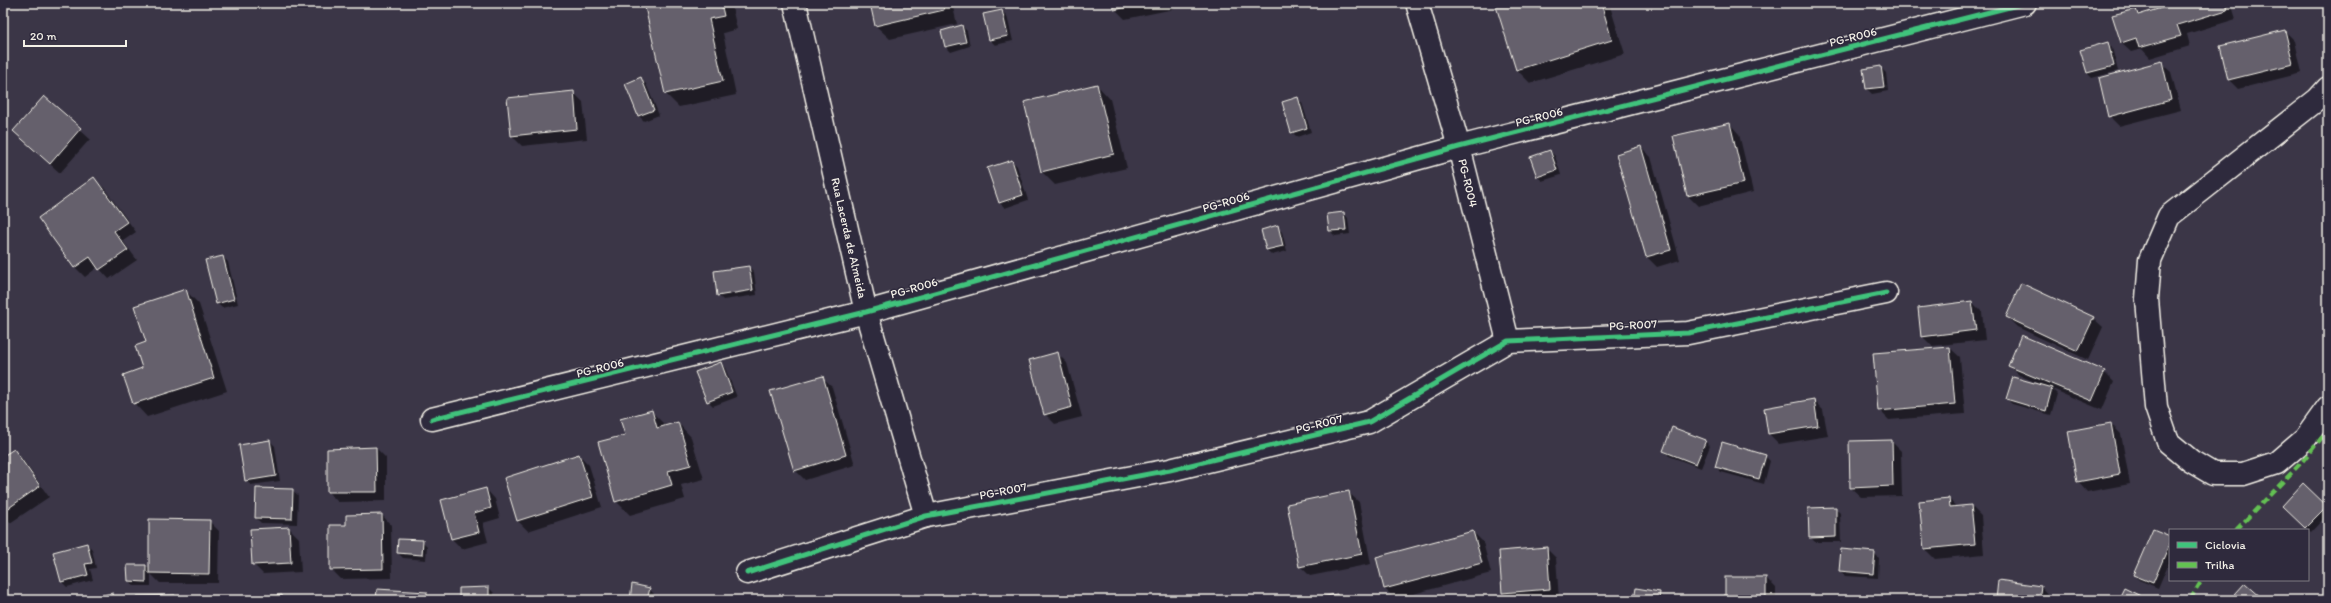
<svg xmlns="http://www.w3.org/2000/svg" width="2331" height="603" viewBox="0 0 2331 603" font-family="Itim,sans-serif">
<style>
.shadow{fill:#0007}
.building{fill:#65616c;stroke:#f4f1e8}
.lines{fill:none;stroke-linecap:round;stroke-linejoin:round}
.minor-casing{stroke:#f4f1e8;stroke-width:25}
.minor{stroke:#2f2a3d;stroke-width:22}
.quiet{stroke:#63c152;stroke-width:4;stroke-dasharray:8 4;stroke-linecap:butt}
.cycleway-casing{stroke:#2f2a3d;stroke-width:8}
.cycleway{stroke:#40c37c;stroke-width:5}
.labels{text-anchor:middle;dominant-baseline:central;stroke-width:3;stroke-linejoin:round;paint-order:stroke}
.street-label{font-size:12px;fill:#f4f1e8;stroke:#2f2a3d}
</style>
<rect width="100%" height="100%" fill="#3b3647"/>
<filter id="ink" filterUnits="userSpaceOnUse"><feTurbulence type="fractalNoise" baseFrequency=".025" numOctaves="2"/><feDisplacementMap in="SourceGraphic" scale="8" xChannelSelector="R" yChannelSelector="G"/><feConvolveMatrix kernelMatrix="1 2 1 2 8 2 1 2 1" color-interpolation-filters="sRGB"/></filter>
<g filter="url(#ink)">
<g class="shadow">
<polygon points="645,3 731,3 737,29 723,33 736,95 679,107 666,94"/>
<polygon points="871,3 952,3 957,24 890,39 876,26"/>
<polygon points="1114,3 1173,3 1174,9 1125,19 1115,9"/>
<polygon points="1497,3 1609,3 1625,54 1530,83 1516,69"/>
<polygon points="2168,3 2231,3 2236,19 2187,34 2190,46 2150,58 2142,49 2131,52 2121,43 2135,10 2141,15 2169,6"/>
<polygon points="1002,11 1007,16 1013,41 995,45 990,40"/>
<polygon points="962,26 967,31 970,46 951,52 946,47 942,32"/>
<polygon points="2285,31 2295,41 2302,73 2238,89 2228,79"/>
<polygon points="2107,43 2112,48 2118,71 2092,78 2087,73"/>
<polygon points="2161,63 2171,72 2181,110 2119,126 2109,116"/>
<polygon points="1881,68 1886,73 1888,91 1872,94 1867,89"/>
<polygon points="641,79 646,84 659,115 644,121 639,116"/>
<polygon points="1097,85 1110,99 1127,168 1055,185 1042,172"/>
<polygon points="573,92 583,102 587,139 522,146 512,136 508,99"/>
<polygon points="44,97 90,139 60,173 24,141"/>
<polygon points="1297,98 1302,103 1311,132 1297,137 1292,132"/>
<polygon points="1730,124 1739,134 1753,192 1698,206 1688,196 1674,137"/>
<polygon points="1641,147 1651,157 1680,260 1657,267 1647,257 1617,154"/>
<polygon points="1550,151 1555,156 1561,175 1542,181 1537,176"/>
<polygon points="1012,161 1017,166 1028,200 1005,208 1000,203 989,168"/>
<polygon points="94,179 104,188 136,232 123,241 137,260 109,279 98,267 85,277 75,267"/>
<polygon points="1343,213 1348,218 1350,234 1335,236 1330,231 1328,215"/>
<polygon points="1277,227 1282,232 1287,251 1272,255 1267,250"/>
<polygon points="223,257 228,262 238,304 222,308 217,303"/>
<polygon points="749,267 754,272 757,295 723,300 718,295"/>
<polygon points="185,290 199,304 227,391 147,417 134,403 143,369 147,343"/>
<polygon points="1972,302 1982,312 1985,340 1932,346 1922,336"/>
<polygon points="2007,317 2093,318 2103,327 2088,360 2017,327"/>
<polygon points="1950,348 1960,357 1965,414 1889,420 1879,410"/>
<polygon points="1057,353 1067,363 1082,417 1055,424 1045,414"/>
<polygon points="720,363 725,368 737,397 713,406 708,401"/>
<polygon points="2009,365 2104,372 2114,382 2102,410 2052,389 2057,394 2051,415 2012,404 2007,399 2041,385 2019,375"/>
<polygon points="822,378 832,387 855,465 805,480 795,470"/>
<polygon points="1813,400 1823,410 1828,436 1779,444 1769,434 1765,408"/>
<polygon points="652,412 666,426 678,423 691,437 704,479 681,485 685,499 630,515 616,501 626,435"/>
<polygon points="2111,424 2121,434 2130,484 2087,492 2078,482 2069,432"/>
<polygon points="270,441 275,446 280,481 251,485 245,480"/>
<polygon points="1705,441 1710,446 1701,468 1669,456 1664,451"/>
<polygon points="1891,441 1901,451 1902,496 1861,497 1851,488"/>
<polygon points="376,448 386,458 386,501 338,502 328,492"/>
<polygon points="14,450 23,460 49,497 10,523 3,515 3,457"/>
<polygon points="579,455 589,465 602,507 528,531 518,521 505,479"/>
<polygon points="1765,456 1770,461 1764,484 1721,472 1716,467"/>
<polygon points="2303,484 2328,508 2328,514 2311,532 2283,506"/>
<polygon points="486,489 495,499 500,518 483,523 488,542 462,549 452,539"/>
<polygon points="292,490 298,495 297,524 261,523 256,518"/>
<polygon points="1349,493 1359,502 1371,564 1310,576 1300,566"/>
<polygon points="1949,499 1957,508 1971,506 1981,516 1984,554 1935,559 1925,549"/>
<polygon points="1835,508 1840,513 1841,542 1815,542 1810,537"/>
<polygon points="382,515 391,525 392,578 341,579 331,569"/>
<polygon points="209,521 219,531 218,583 160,583 151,574 151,586 134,586 129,581 128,566 146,566 150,570"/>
<polygon points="289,528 299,538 301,572 263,574 253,564"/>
<polygon points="1473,532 1483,542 1491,573 1395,599 1385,589 1377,558"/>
<polygon points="2170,537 2170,560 2158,588 2139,580 2134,575"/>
<polygon points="422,541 427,546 426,560 403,558 398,553"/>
<polygon points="87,544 92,549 96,568 90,569 93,580 67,587 62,582"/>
<polygon points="1546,548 1556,558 1559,599 1510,600 1503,593 1501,552"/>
<polygon points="1874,553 1879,558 1878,578 1845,576 1840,571"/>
<polygon points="1766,578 1776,588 1776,600 1726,600"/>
<polygon points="2041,587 2050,597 2050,600 1997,600"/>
<polygon points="489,588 494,593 494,600 460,600"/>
<polygon points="649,589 654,594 653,600 631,600"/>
<polygon points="427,593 434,600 377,600"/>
<polygon points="1659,593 1664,600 1635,600"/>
<polygon points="113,594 118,600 79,600"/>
</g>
<g class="building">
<polygon points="644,3 721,3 724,16 709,19 723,81 665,94"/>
<polygon points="870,3 942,3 944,10 875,26"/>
<polygon points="1113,3 1146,3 1114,10"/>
<polygon points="1495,3 1601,3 1612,40 1516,70"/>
<polygon points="2167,3 2225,3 2227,10 2177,25 2181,36 2139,48 2136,38 2121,43 2112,15 2136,9 2138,15 2168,6"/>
<polygon points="1002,10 1008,36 989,40 983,14"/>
<polygon points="962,25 966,42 945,47 941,31"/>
<polygon points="2285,30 2293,64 2228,80 2220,46"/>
<polygon points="2108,42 2114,66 2087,73 2080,50"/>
<polygon points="2162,61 2171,100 2108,117 2099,78"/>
<polygon points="1881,66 1884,87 1866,89 1863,69"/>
<polygon points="641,77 654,110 638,116 625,84"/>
<polygon points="1097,84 1114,154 1041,172 1024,102"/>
<polygon points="574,91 577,129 511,136 507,98"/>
<polygon points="44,96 81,128 50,164 13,131"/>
<polygon points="1298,97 1307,128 1291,133 1282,102"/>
<polygon points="1730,123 1744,183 1687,196 1673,136"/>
<polygon points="1641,146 1671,250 1646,257 1616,154"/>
<polygon points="1550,150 1557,170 1537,177 1530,157"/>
<polygon points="1012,160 1023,195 999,203 987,168"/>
<polygon points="94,177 127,222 114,231 128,250 99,270 90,257 74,268 38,218"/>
<polygon points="1344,212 1346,230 1329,231 1327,214"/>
<polygon points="1278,225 1283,246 1266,250 1261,230"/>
<polygon points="223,256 234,299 216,304 205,260"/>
<polygon points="749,266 753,290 717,296 714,271"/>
<polygon points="2021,283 2094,317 2078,351 2006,317"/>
<polygon points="186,289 214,378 133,404 123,375 142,368 135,346 146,342 134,306"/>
<polygon points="1972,301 1976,330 1921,337 1918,308"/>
<polygon points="2021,335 2105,371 2092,401 2008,366"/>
<polygon points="1950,347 1955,404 1878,411 1873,353"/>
<polygon points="1058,352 1072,407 1044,415 1029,360"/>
<polygon points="721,362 732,392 707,402 695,372"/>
<polygon points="823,376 846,455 794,471 770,391"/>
<polygon points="2013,377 2052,388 2046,411 2006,399"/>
<polygon points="1814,399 1818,426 1768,434 1764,408"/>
<polygon points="652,410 657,428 678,422 691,465 668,471 672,485 615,502 598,442 625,435 620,419"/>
<polygon points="2111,423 2120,474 2077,482 2068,431"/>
<polygon points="1672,427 1706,440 1696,464 1663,451"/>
<polygon points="270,440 276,476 245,481 239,445"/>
<polygon points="1892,440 1893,486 1850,488 1849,441"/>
<polygon points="1722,442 1766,455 1759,479 1715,467"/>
<polygon points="376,447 377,492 327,492 327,449"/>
<polygon points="14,449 40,486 3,512 3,456"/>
<polygon points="579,454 593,497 517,521 504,478"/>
<polygon points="2303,483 2327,506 2305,528 2282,506"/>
<polygon points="256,488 293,489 292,519 255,518"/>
<polygon points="486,488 491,508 474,513 479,532 451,539 441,500"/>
<polygon points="1349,491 1362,554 1299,567 1287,504"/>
<polygon points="1949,498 1950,507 1971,505 1975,544 1924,549 1919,501"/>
<polygon points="1836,507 1836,537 1809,538 1808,508"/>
<polygon points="382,514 383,569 330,570 330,525 346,525 346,515"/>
<polygon points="149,519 210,520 209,574 149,573"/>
<polygon points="289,527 291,563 252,565 250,529"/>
<polygon points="2153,529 2170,536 2170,543 2153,583 2133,575"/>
<polygon points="1473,531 1482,563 1384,589 1376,557"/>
<polygon points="398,539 423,540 422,555 397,553"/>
<polygon points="87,543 92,563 85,564 88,575 61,582 53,552"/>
<polygon points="1547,547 1550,589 1502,593 1499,551"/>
<polygon points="1841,549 1875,552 1873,574 1839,571"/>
<polygon points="127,565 146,565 146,582 128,581"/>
<rect x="1725" y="577" width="41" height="23"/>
<polygon points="1998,580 2041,586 2039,600 1996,600"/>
<polygon points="2245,583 2262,598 2260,600 2242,600 2235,594"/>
<polygon points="632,584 650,588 647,600 630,600"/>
<polygon points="489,587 489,600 459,600 459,588"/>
<polygon points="1636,588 1660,592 1659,600 1634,600"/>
<polygon points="2124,588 2149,600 2118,600"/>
<polygon points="377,589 427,592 427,600 376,600"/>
<polygon points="113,593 114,600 75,600"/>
<polygon points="1337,594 1338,600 1309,600 1309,599"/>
<polygon points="175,595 175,600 137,600 137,596"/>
<polygon points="282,595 283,600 251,600 251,598"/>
<polygon points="333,597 368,598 368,600 333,600"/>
</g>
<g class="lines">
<g class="minor-casing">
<g id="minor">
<polyline points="795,3 866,312 926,516"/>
<polyline points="1417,3 1459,147 1508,341"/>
<polyline points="2328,88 2318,99 2169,216 2150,260 2147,299 2156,407 2168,442 2191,461 2213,474 2243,474 2277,463 2305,439 2328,407"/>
<polyline points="432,419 866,312 1459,147 2025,3"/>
<polyline points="747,573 926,516 1170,470 1369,422 1508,341 1688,333 1886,293"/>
</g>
</g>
<use href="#minor" class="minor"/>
<g class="quiet">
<polyline points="2236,530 2301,463 2328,430"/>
<polyline points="2190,600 2202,580"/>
</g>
<g class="cycleway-casing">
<g id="cycleway">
<polyline points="432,419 866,312 1459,147 2025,3"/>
<polyline points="747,573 926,516 1170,470 1369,422 1508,341 1688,333 1886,293"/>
</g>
</g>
<use href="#cycleway" class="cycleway"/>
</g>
</g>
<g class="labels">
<g class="street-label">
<text transform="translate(1853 37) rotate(-14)">PG-R006</text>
<text transform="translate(1539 117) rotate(-14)">PG-R006</text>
<text transform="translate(1468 183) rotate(76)">PG-R004</text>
<text transform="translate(1226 202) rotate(-16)">PG-R006</text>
<text transform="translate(849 238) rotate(77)">Rua Lacerda de Almeida</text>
<text transform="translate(914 288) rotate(-16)">PG-R006</text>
<text transform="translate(1633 325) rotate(-3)">PG-R007</text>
<text transform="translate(600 368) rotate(-14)">PG-R006</text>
<text transform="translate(1319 424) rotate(-14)">PG-R007</text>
<text transform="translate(1003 491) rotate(-11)">PG-R007</text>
</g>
</g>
<rect width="2331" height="603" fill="none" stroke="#2f2a3d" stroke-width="16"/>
<rect x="8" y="8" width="2315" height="587" fill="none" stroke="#f4f1e8" stroke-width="1.5" filter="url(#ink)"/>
<rect x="2169" y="529" width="140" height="52" fill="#2f2a3d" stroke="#7e7a81"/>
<rect x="2177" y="542" width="20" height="6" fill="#40c37c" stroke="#7e7a81"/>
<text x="2205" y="549" font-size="12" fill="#f4f1e8">Ciclovia</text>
<rect x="2177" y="562" width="20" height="6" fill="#63c152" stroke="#7e7a81"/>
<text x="2205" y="569" font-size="12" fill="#f4f1e8">Trilha</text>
<path d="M24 40v6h102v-6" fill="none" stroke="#f4f1e8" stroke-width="2"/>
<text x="30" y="40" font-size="12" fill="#f4f1e8" stroke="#2f2a3d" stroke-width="3" paint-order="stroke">20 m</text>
</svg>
